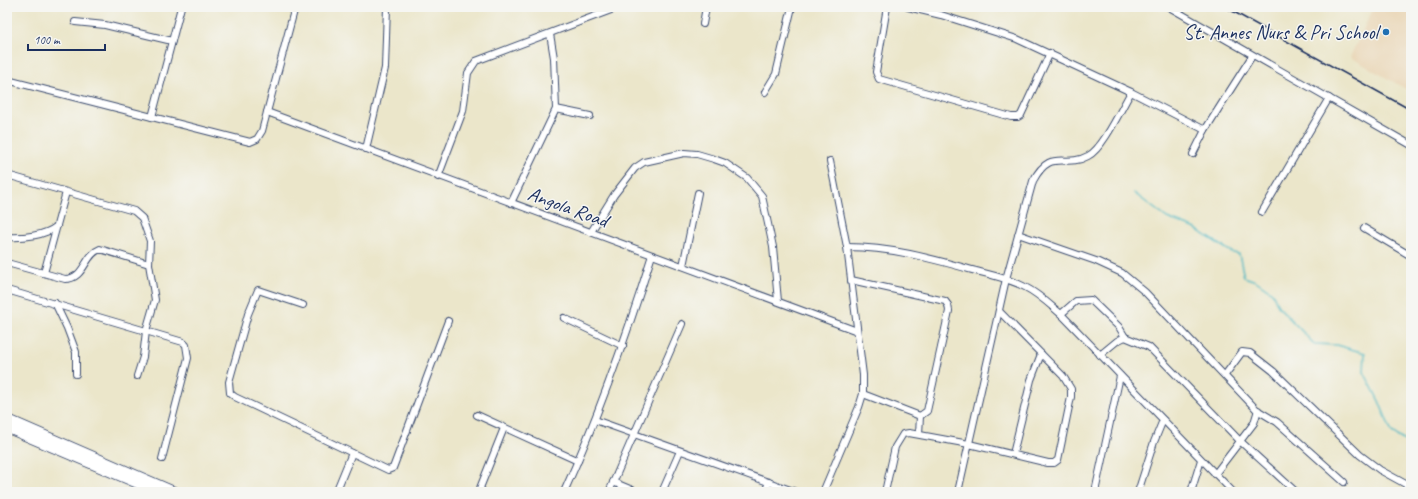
<svg xmlns="http://www.w3.org/2000/svg" width="1418" height="499" viewBox="0 0 1418 499" font-family="Caveat,sans-serif">
<style>
.built{fill:#ead8ba}
.lines{fill:none;stroke-linecap:round;stroke-linejoin:round}
.stream{stroke:#4ab8c4;stroke-width:1.5}
.street-casing{stroke:#3a4a6e;stroke-width:8}
.secondary-casing{stroke:#3a4a6e;stroke-width:11}
.street{stroke:#fff;stroke-width:6}
.secondary{stroke:#fff;stroke-width:9}
.rail{stroke:#1b2f5e;stroke-width:1.5}
.poi-dot{fill:#1f6fb2;stroke:#f6f6f2;stroke-width:1.5}
.labels{text-anchor:middle;dominant-baseline:central;stroke-width:3;stroke-linejoin:round;paint-order:stroke}
.poi-label{font-size:20px;fill:#1b2f5e;stroke:#f6f6f2;text-anchor:end}
.street-label{font-size:20px;fill:#1b2f5e;stroke:#f6f6f2}
</style>
<rect width="100%" height="100%" fill="#f6f6f2"/>
<filter id="ink" filterUnits="userSpaceOnUse"><feTurbulence type="fractalNoise" baseFrequency=".025" numOctaves="2"/><feDisplacementMap in="SourceGraphic" scale="8" xChannelSelector="R" yChannelSelector="G"/><feConvolveMatrix kernelMatrix="1 2 1 2 8 2 1 2 1" color-interpolation-filters="sRGB"/></filter>
<filter id="wash" filterUnits="userSpaceOnUse"><feTurbulence type="fractalNoise" baseFrequency=".012" numOctaves="4" result="noise"/><feDisplacementMap in="SourceGraphic" scale="16" xChannelSelector="R" yChannelSelector="G"/><feGaussianBlur stdDeviation="0.9" result="paint"/><feColorMatrix in="noise" values="0 0 0 0 0 0 0 0 0 0 0 0 0 0 0 0 0 1.4 0 .05"/><feComposite in="paint" operator="in"/></filter>
<g filter="url(#wash)">
<rect width="100%" height="100%" fill="#ebe6ca"/>
<polygon class="built" points="1374,7 1411,7 1411,92 1350,57"/>
<g class="lines">
<polyline class="stream" points="1134,193 1167,218 1194,228 1233,253 1239,254 1244,277 1256,281 1272,292 1278,306 1314,344 1336,345 1365,353 1364,372 1379,401 1392,433 1405,441 1411,443"/>
</g>
</g>
<g filter="url(#ink)">
<g class="lines">
<g class="street-casing">
<g id="street">
<polyline points="887,7 876,72 879,79 1011,117 1018,117 1021,115 1050,53"/>
<polyline points="908,7 941,15 1017,39 1131,92 1205,130"/>
<polyline points="1169,7 1411,145"/>
<polyline points="75,22 105,25 172,41"/>
<polyline points="703,24 706,7"/>
<polyline points="7,80 250,142 257,139 262,131 295,7"/>
<polyline points="765,92 776,74 792,7"/>
<polyline points="556,109 590,116"/>
<polyline points="267,112 857,331"/>
<polyline points="152,117 181,7"/>
<polyline points="366,149 385,68 387,7"/>
<polyline points="1193,154 1205,130 1252,56"/>
<polyline points="7,175 134,211 142,218 150,241 149,264 155,300 146,331 143,357 137,376"/>
<polyline points="438,177 463,111 468,73 476,61 619,7"/>
<polyline points="511,203 556,109 554,58 550,34"/>
<polyline points="1262,212 1329,98"/>
<polyline points="1364,228 1411,256"/>
<polyline points="591,232 614,195 635,168 644,162 684,153 697,154 714,159 725,163 747,178 762,196 773,247 778,301"/>
<polyline points="1018,234 1096,261 1122,273 1145,292 1257,410 1277,422 1344,482"/>
<path d="M7,237C22,238 45,236 57,226"/>
<path d="M847,247C892,247 933,259 976,271C992,275 1010,279 1025,287C1039,294 1050,305 1061,314L1233,492"/>
<path d="M7,263L65,279C85,279 84,255 100,249L149,264"/>
<polyline points="683,266 698,193"/>
<polyline points="44,273 66,192"/>
<polyline points="851,280 945,301 948,305 949,311 927,411 920,416"/>
<polyline points="7,290 183,342 186,345 188,358 162,459"/>
<polyline points="55,303 67,328 76,352 76,374"/>
<polyline points="303,305 258,290 248,314 229,382 230,393 235,397 388,470 393,468 448,321"/>
<polyline points="1061,314 1076,301 1091,300 1119,327 1125,337 1149,347 1240,441 1296,492"/>
<polyline points="564,318 623,346"/>
<polyline points="1100,355 1117,341 1125,337"/>
<polyline points="1225,375 1242,352 1250,353 1273,371 1360,455 1380,470 1411,487"/>
<polyline points="863,394 920,416"/>
<polyline points="477,415 578,461"/>
<polyline points="595,420 796,492"/>
<polyline points="919,434 920,416"/>
<polyline points="1013,454 1031,380 1041,354"/>
<polyline points="1215,474 1254,423 1258,410"/>
<polyline points="613,482 637,492"/>
<polyline points="336,492 352,453"/>
<polyline points="483,492 480,488 504,428"/>
<path d="M564,492C599,415 627,335 652,255"/>
<polyline points="609,492 682,324"/>
<polyline points="662,492 680,451"/>
<polyline points="765,492 769,482"/>
<polyline points="823,492 859,407 863,394 863,375 847,247 830,161"/>
<polyline points="885,492 895,447 903,434 909,433 969,444 1048,463 1054,463 1058,460 1071,397 1071,389 1063,376 999,311"/>
<path d="M958,492L1006,279L1033,181C1051,147 1064,169 1088,156C1103,149 1122,107 1131,92"/>
<polyline points="1095,492 1120,376"/>
<polyline points="1138,492 1154,442 1163,420"/>
<polyline points="1191,492 1201,460"/>
</g>
</g>
<g class="secondary-casing">
<g id="secondary">
<polyline points="7,419 175,492"/>
<polyline points="7,428 158,492"/>
</g>
</g>
<use href="#street" class="street"/>
<use href="#secondary" class="secondary"/>
<polyline class="rail" points="1225,7 1411,110"/>
</g>
</g>
<circle class="poi-dot" cx="1386" cy="32" r="4"/>
<g class="labels">
<g class="poi-label">
<text x="1378" y="32">St. Annes Nurs &amp; Pri School</text>
</g>
<g class="street-label">
<text transform="translate(568 207) rotate(20)">Angola Road</text>
</g>
</g>
<rect width="1418" height="499" fill="none" stroke="#f6f6f2" stroke-width="24"/>
<path d="M28 44v6h77v-6" fill="none" stroke="#1b2f5e" stroke-width="2"/>
<text x="34" y="44" font-size="12" fill="#1b2f5e" stroke="#f6f6f2" stroke-width="3" paint-order="stroke">100 m</text>
</svg>
